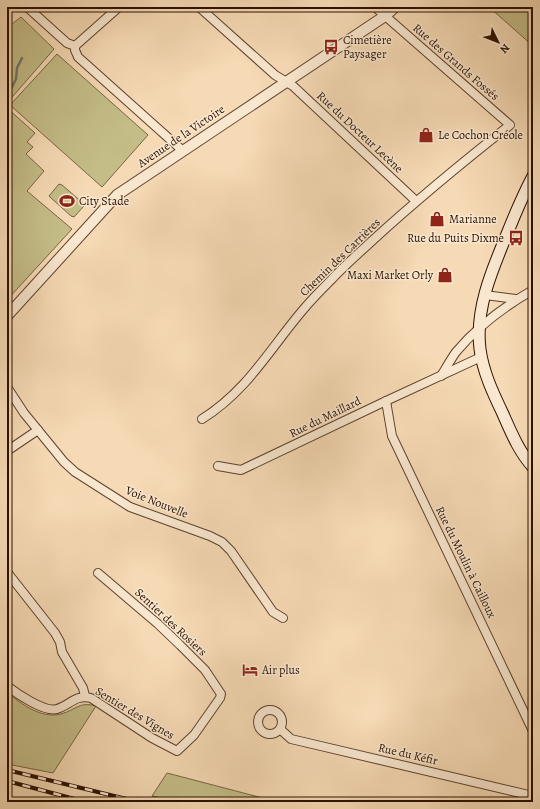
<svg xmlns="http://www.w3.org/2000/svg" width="540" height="809" viewBox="0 0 540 809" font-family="Alegreya,serif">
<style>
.green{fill:#c4bd88;stroke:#764}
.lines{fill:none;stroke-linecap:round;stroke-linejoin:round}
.stream{stroke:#70766c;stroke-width:2.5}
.minor-casing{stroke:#5d422d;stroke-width:10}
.tertiary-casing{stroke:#5d422d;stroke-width:12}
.secondary-casing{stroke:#2a1000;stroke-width:13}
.minor{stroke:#f9e7cf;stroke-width:8}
.tertiary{stroke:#f9e7cf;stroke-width:10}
.secondary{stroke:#f9e7cf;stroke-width:11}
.rail-casing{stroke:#2a1000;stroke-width:4}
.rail{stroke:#f9e7cf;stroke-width:2.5;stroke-dasharray:8;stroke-linecap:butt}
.labels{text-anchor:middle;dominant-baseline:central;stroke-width:3;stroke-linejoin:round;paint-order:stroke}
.poi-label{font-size:12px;fill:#2a1000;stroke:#f9e7cf;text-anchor:start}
.street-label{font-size:12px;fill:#2a1000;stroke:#f9e7cf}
</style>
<rect width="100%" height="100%" fill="#f6dab5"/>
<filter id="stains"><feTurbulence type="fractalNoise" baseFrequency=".005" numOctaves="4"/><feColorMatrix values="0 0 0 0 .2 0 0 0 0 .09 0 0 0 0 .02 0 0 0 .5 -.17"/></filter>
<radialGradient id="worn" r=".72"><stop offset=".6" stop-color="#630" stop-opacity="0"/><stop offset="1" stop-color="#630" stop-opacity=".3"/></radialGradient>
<g class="green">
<polygon points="489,7 533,7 533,46"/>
<polygon points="21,17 54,49 7,103 7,28"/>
<polygon points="57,54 148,135 102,187 10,105"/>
<polygon points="7,108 35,133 27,142 33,147 26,154 44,171 27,191 72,229 7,300"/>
<polygon points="59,184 62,185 83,203 84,206 74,217 71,216 51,198 49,196"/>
<path d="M7,693C23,704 40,719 61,714C76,710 79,701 96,706L53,773L7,764Z"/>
<polygon points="167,773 278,802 180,802 152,796"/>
</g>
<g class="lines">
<polyline class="stream" points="7,97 16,79 17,68 22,58"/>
<g class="minor-casing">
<g id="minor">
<polyline points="27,7 67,43 75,46"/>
<polyline points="199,7 275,75 293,86 416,201"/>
<polyline points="75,46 75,50 78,57 183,151"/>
<polyline points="75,46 119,7"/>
<polyline points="485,295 516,299"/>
<path d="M441,376C446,368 451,359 456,352C477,327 505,306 533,290"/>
<polyline points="7,387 24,413 64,462 75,472 130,507 210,536 222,542 231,551 273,612 283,618"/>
<polyline points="386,401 392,436 533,731"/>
<path d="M202,419C247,391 269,350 302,311C311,300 321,290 331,280C344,266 359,253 373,240C417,200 463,162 510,125L375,7"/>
<polyline points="7,451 38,430"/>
<polyline points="218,466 241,470 386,401 481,357"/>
<polyline points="7,572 55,633 60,642 62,652 83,688 85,696"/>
<path d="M7,686C16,693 45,713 57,709C70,705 76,694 91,698L152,738L177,751L194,735L220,698L221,694L205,670L180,645L158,624L98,573"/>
<circle cx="270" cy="722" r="12"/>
<polyline points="280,729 291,739 533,796"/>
</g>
</g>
<g class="tertiary-casing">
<polyline id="tertiary" points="7,316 117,195 364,30 385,16 395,7"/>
</g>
<g class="secondary-casing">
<path id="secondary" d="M533,176C523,195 515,214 507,234C492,270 475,309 480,349C483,372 493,393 503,414C511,432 519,452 533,467"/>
</g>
<use href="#minor" class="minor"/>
<use href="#tertiary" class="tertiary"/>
<use href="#secondary" class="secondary"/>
<g class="rail-casing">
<g id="rail">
<polyline points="7,770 139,802"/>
<polyline points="7,781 86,802"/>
</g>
</g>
<use href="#rail" class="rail"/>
</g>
<defs>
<g id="bus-bare" transform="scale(1.2)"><path d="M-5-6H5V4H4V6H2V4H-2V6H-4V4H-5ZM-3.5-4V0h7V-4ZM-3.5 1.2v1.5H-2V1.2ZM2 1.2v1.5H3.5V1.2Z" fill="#8f2418" stroke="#f9e7cf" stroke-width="2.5" paint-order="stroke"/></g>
<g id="shop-bare" transform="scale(1.2)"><path d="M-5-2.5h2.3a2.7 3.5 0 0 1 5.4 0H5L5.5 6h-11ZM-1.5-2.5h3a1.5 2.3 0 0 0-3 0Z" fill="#8f2418" stroke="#f9e7cf" stroke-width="2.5" paint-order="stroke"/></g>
<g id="stadium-bare" transform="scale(1.2)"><path d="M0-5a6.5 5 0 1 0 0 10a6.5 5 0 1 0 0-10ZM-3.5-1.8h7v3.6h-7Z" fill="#8f2418" stroke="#f9e7cf" stroke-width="2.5" paint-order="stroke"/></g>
<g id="hotel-bare" transform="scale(1.2)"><path d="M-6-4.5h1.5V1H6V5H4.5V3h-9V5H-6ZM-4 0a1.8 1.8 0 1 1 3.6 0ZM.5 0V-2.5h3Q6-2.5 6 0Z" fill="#8f2418" stroke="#f9e7cf" stroke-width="2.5" paint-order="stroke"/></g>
</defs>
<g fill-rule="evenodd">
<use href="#bus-bare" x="331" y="47"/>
<use href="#shop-bare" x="426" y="135"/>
<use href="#stadium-bare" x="67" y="201"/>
<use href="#shop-bare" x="437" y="219"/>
<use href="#bus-bare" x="516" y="238"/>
<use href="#shop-bare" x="445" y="275"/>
<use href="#hotel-bare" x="250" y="670"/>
</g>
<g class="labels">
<g class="poi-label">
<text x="343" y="40">Cimetière<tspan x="343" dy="14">Paysager</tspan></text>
<text x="438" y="135">Le Cochon Créole</text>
<text x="79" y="201">City Stade</text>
<text x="449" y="219">Marianne</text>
<text x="504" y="238" text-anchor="end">Rue du Puits Dixme</text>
<text x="433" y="275" text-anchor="end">Maxi Market Orly</text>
<text x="262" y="670">Air plus</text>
</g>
<g class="street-label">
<text transform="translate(456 62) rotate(41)">Rue des Grands Fossés</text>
<text transform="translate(360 132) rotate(43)">Rue du Docteur Lecène</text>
<text transform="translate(181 136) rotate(-34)">Avenue de la Victoire</text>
<text transform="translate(340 257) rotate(-44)">Chemin des Carrières</text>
<text transform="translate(325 417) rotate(-26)">Rue du Maillard</text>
<text transform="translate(157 502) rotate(22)">Voie Nouvelle</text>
<text transform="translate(466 562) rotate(64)">Rue du Moulin à Cailloux</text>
<text transform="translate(171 622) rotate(43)">Sentier des Rosiers</text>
<text transform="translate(135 713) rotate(31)">Sentier des Vignes</text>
<text transform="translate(408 754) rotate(13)">Rue du Kéfir</text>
</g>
</g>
<rect width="540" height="809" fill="none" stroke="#f6dab5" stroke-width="24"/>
<rect x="8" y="8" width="524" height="793" fill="none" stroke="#2a1000" stroke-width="2"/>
<rect x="12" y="12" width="516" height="785" fill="none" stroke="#2a1000"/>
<g transform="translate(498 42) rotate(133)" stroke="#f9e7cf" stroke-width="3" paint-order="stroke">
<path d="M0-3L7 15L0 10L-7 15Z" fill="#2a1000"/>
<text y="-6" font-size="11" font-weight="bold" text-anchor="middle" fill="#2a1000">N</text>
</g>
<rect width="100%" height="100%" filter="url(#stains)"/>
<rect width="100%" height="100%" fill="url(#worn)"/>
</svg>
